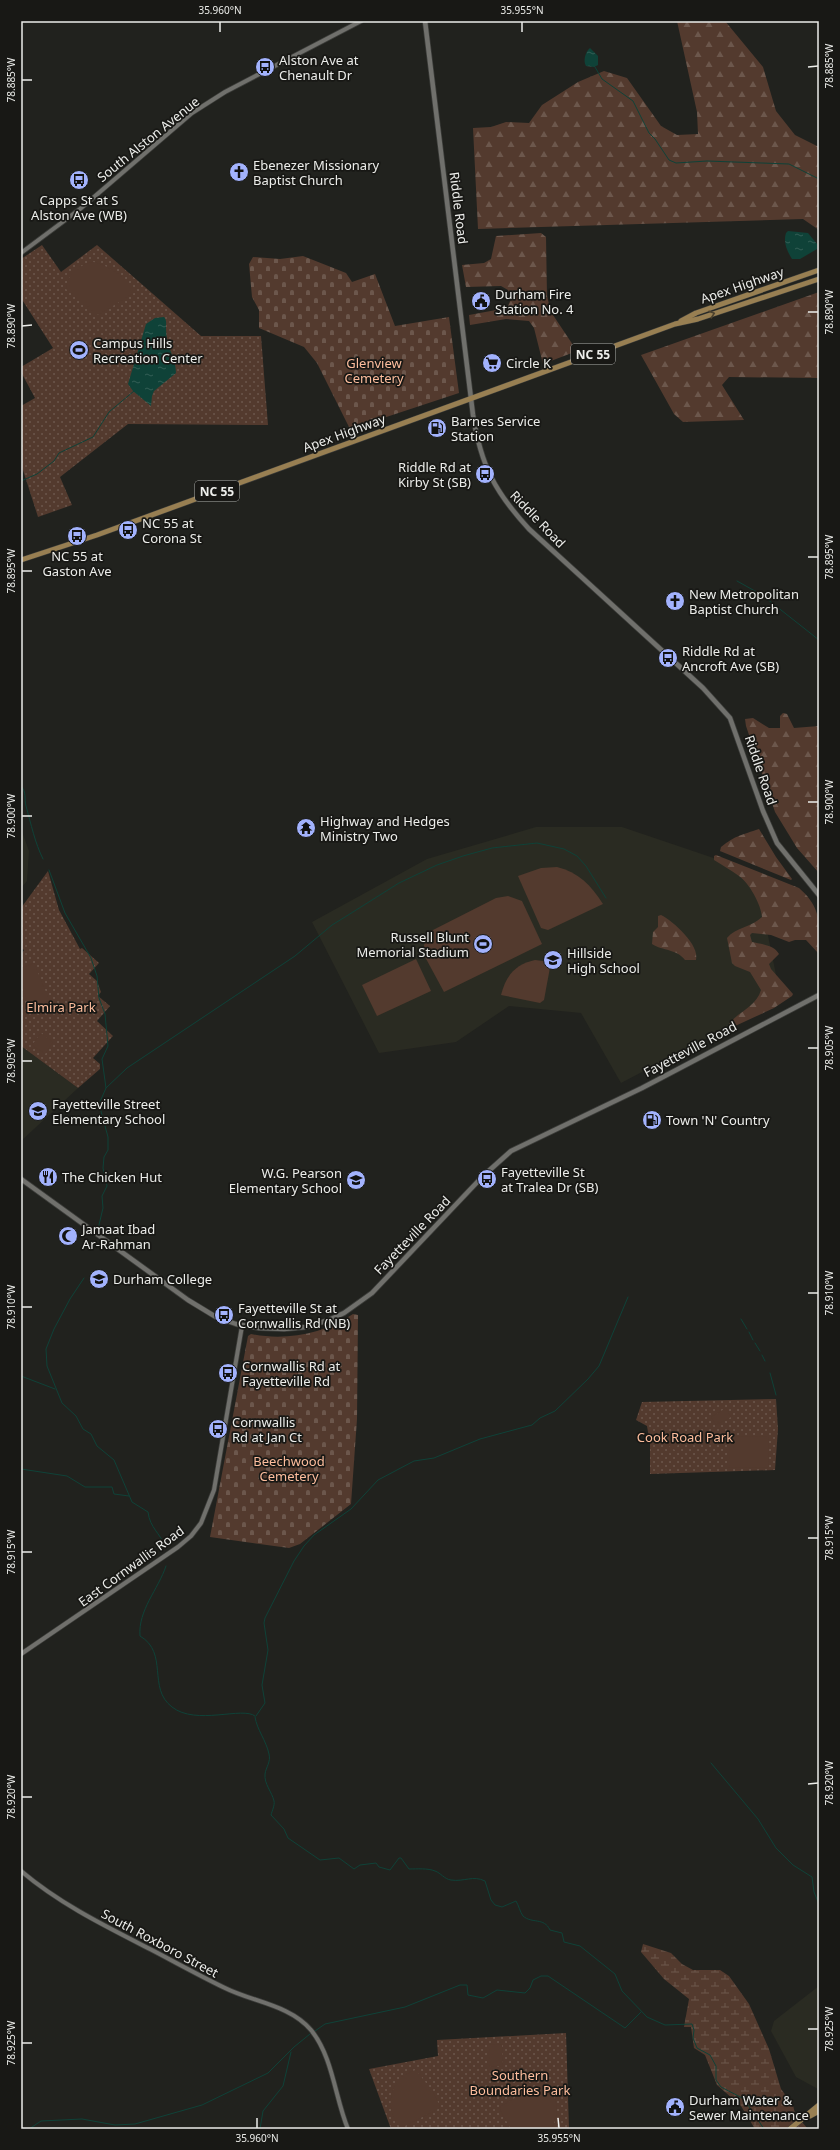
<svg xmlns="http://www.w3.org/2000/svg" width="840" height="2150" viewBox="0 0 840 2150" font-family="'Noto Sans',sans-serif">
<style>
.built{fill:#2a2b22}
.forest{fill:url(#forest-firs)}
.wetland{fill:url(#wetland-marsh)}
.cemetery{fill:url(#cemetery-stones)}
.park{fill:url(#park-dots)}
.garden{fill:#533a2e}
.water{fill:url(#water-ripples)}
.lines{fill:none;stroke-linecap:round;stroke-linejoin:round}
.stream{stroke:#0f4238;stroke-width:1}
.tertiary-casing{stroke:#3c3d3a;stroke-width:5.5}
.secondary-casing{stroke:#3c3d3a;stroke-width:6}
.primary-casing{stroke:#3c3d3a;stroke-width:6}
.tertiary{stroke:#70706c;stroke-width:4}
.secondary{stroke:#70706c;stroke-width:4.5}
.primary{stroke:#987f52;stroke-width:5}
.oneway{stroke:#4b412d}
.ticks{fill:none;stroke:#ecedea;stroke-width:1.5}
.labels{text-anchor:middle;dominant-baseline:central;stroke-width:3.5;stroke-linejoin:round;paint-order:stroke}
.shield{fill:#181815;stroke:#acadaa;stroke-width:1}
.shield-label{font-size:12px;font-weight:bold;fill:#ecedea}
.poi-label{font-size:13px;fill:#ecedea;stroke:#181815;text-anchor:start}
.street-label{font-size:13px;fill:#ecedea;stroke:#181815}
.park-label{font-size:13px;fill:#fdbd9d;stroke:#181815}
.neatline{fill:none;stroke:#ecedea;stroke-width:1.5}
.ticks-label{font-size:10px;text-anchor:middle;fill:#ecedea}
</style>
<defs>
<pattern id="forest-firs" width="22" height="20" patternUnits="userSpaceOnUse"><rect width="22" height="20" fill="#533a2e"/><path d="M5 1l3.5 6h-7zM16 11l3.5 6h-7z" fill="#6c574c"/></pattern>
<pattern id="wetland-marsh" width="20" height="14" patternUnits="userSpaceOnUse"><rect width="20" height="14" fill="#533a2e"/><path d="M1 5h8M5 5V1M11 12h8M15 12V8" fill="none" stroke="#6c574c"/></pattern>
<pattern id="cemetery-stones" width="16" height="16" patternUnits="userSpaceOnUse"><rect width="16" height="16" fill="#533a2e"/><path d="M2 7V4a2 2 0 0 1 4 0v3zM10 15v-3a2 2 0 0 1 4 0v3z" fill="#6c574c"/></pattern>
<pattern id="park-dots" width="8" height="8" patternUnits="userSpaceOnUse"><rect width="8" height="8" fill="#533a2e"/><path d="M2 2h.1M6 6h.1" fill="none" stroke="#6c574c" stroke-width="1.8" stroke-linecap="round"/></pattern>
<pattern id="water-ripples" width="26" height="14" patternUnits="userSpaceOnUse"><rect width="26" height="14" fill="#0f4238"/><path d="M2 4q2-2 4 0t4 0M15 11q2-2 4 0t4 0" fill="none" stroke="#325e55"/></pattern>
</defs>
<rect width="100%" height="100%" fill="#21221e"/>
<g class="built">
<polygon points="536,827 622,827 755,872 781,999 621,1083 581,1013 509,1006 456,1042 379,1053 312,922 427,859"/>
<polygon points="21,829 29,851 27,881 21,888"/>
<polygon points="21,1046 78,1088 21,1141"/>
<polygon points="819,1986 819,2088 818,2089 796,2077 771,2031 774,2021"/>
</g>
<g class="forest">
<polygon points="677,21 725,21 763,67 776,111 795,135 819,147 819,230 803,219 478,229 473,128 491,127 506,122 529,123 542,105 578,82 604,71 627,78 661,126 677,135 698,134 697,112"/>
<polygon points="541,233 546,237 547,296 551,312 577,351 543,364 534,328 529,321 506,319 470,325 469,315 507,308 511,299 508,290 501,286 466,287 462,265 484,263 491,259 496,236"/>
<polygon points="819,292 819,378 729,377 722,385 744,420 683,422 674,414 641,355"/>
<polygon points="783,713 787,714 794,728 819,726 819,873 797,848 775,812 746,726 745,719 753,718 769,728 780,728 780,716"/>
<path d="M759,829L776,857L792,879L791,880L720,851L721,847C736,835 742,835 759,829Z"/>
<path d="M716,855L799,888C823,909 819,925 819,954L806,940H795L789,942L771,935L752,933L750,935L752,942C761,944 774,945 779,954L769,964L771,969L793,994L792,996L774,1008L733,1027L729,1024C739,1011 756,1007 761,990L750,972L735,966L732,963L727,938C736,927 752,927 762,917C761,904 749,883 739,876C731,870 722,865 714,860V856Z"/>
<path d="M661,915C673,921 700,945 696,960H685C677,949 663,951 652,944L653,932L658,927V916Z"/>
</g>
<polygon class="wetland" points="643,1944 671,1953 682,1964 693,1970 720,1970 729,1976 749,2004 769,2049 781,2089 793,2105 795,2114 808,2129 755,2129 741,2106 717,2085 705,2055 694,2048 691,2027 684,2027 689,1999 664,1979 641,1952"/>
<g class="cemetery">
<polygon points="303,256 346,273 352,282 375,274 395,326 449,317 459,393 350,429 317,363 304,347 259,328 259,310 252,297 249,264 253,257 280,259"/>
<path d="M353,1314L358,1315L357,1419L351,1504L300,1544L289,1548L210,1537L248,1336L251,1334C285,1341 324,1334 353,1314Z"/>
</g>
<g class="park">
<polygon points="42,245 61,272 97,245 201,336 261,336 268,425 128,424 60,477 72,505 38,517 21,464 21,406 35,398 21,372 21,367 53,348 21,298 21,259"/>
<polygon points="48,871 59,910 80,949 82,948 99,963 89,974 97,981 101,992 98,996 110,1006 97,1021 113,1036 93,1058 100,1064 100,1069 78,1088 21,1046 21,955 24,950 21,948 21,908"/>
<polygon points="776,1399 778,1429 775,1470 650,1474 650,1444 647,1426 636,1420 642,1402"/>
<polygon points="566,2033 569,2129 391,2129 369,2069 438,2056 437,2040"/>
</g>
<g class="garden">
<path d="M94,262C110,266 126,279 137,291L98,315L66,289C66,275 81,263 94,262Z"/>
<path d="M557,867C578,872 591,885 603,904L548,930L541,928L518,876L541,868Z"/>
<polygon points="508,896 522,901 542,944 444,992 424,955 424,945 427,938 431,931 496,898"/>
<polygon points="416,959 431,991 377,1016 362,985"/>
<path d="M535,960L551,962L544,1000L540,1003L501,995C506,975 516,964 535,960Z"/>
<polygon points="34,963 50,1002 31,1009 21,985 21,968"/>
<polygon points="41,1033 53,1042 45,1054 32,1045"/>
<polygon points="726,1408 731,1417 716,1425 711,1417"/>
<polygon points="670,1432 681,1439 675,1450 663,1442"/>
<polygon points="768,1436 769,1467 728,1468 728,1437"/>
<polygon points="502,2044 503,2066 489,2067 489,2045"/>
<path d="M416,2070L433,2092L440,2106L438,2109L401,2128C383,2109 389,2077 416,2070Z"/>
<path d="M542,2082C557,2093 561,2111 552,2128L511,2129L500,2110L501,2106Z"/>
</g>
<g class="water">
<path d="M590,48L598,56V65L594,67L586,66C583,61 585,52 590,48Z"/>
<path d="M788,231L808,233L817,244V249L800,259H792C787,251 783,242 786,233Z"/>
<path d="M164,317C167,320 166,324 166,329C166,347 176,358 176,373L154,391L152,396L151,406L133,391L128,384L146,324L155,318Z"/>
</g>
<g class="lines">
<g class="stream">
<polyline points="595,67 602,79 633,101 649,133 655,139 669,160 676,163 707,161 789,164 819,179"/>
<polyline points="21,481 37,474 54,461 59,453 93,437 109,412 134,391"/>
<polyline points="737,581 762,595 819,640"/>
<path d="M21,786C27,793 24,798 26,806C31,824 35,843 43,859"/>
<polyline points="49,870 65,913 91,958 97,976 99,998 105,1014 108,1046 102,1059 106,1088 99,1104 108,1137 108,1150 104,1157 103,1168 107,1186 102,1196 103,1208 98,1229"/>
<polyline points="106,1088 127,1068 295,956 332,925 345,917 399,883 437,865 463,856 492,848 537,843 564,849 577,856 586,866 606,898"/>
<path d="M84,1278L70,1299L54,1329L46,1349L47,1366L62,1403L76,1416L83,1429L91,1434L97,1446L114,1460L132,1502L148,1512C150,1528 160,1533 165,1546"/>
<polyline points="741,1319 747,1329"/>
<polyline points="749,1332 753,1340"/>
<polyline points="755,1343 760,1351"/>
<polyline points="762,1355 765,1361"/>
<polyline points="770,1373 776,1395"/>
<polyline points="21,1376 55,1389"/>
<polyline points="21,1469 67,1476 85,1487 112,1487 114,1494 129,1496"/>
<path d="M166,1566C158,1590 138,1610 140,1636C169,1653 147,1688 172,1707C196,1726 243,1706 255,1716"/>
<polyline points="256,1716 265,1703 262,1685 268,1650 264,1623 265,1618 294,1561 304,1546 314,1535 351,1509 378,1480 414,1461 434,1458 480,1439 532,1425 540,1418 555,1411 588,1379 599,1366 628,1297"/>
<path d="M255,1717C257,1730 266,1740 269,1754C271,1762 266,1767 265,1774C264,1784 272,1792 274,1801C275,1805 272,1811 271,1815L284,1829L288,1838L320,1860L339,1858L354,1869L360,1865L376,1863L379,1867L390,1870L399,1858H401L409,1869C417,1869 428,1868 435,1871C441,1873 444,1879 451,1880C464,1882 473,1875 485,1881L491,1900L495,1905L502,1907L516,1901C519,1906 520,1912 523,1916C532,1924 544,1917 550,1930L562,1933L564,1942L580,1946L615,1974L622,1991L647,2017L665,2025L692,2024L694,2030L693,2038L697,2048L710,2055L716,2066V2080L721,2087L744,2099L764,2129"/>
<polyline points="711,1763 758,1819 776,1848 793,1865 812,1877 814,1892 819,1904"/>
<polyline points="315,2031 325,2024 405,2007 460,1985 467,1985 468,1995 483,1998 497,1990 525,1993 530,1988 533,1980 541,1976 548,1976 625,2028 641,2012"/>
<polyline points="29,2129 41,2121 82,2119 115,2125 135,2124 202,2105 268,2073 294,2047 310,2034"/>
<polyline points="260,2129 263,2111 283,2086 291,2052"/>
</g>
<g class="tertiary-casing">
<g id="tertiary">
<polyline points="21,253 80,209 192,113 225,92 361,21"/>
<polyline points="21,1654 178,1547 191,1536 201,1523 214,1490 242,1326"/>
<path d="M21,1871C60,1904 105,1926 150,1949C175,1962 200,1976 225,1988C253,2002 290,2005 311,2030C333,2057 335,2098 348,2129"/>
</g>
</g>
<g class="secondary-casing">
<g id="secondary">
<path d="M425,21L473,415C481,466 495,492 529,529L703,688L730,718L763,811L777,843L819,895"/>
<polyline points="21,1179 188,1300 216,1317 236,1324 259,1328 284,1329 306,1327 329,1320 344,1313 372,1293 483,1176 511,1151 642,1088 819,995"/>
</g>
</g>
<g class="primary-casing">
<g id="primary">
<polyline points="681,321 696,313 819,270"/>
<polyline points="21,560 97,535 675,324 698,319 819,279"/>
<polyline points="810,2116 819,2111"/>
<polyline points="790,2129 819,2105"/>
</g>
</g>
<use href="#tertiary" class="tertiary"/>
<use href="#secondary" class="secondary"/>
<use href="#primary" class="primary"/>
</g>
<defs><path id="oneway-chevron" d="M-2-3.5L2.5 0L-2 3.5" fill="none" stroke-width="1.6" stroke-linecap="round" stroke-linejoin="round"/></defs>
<use class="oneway" href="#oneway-chevron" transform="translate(712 314) rotate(-19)"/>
<path class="ticks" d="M220,22V32M522,22V32M808,67L818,66M22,80H32M808,312H818M22,326L32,325M808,557H818M22,571H32M808,802H818M22,816H32M808,1048H818M22,1061H32M808,1293H818M22,1307H32M808,1538H818M22,1552H32M808,1784L818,1783M22,1797H32M808,2029H818M22,2043H32M257,2118V2128M558,2118L559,2128"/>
<defs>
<g id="bus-disc" transform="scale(1)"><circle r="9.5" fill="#a2b2fd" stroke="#181815"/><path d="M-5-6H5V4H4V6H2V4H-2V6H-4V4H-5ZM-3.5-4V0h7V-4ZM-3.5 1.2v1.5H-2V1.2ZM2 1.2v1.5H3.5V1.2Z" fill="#111"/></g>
<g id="church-disc" transform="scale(1)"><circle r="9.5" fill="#a2b2fd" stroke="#181815"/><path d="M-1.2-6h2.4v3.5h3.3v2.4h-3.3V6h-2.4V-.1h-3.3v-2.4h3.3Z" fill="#111"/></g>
<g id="civic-disc" transform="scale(1)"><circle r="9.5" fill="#a2b2fd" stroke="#181815"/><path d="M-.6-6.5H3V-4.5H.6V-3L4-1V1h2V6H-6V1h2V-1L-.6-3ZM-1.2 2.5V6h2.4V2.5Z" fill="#111"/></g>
<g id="stadium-disc" transform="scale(1)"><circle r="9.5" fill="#a2b2fd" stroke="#181815"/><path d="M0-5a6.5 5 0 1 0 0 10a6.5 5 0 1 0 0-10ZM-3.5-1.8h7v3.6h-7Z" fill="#111"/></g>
<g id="supermarket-disc" transform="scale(1)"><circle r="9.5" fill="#a2b2fd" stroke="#181815"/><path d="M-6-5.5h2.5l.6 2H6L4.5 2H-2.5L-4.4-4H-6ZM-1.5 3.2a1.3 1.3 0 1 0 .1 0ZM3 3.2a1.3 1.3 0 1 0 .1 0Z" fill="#111"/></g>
<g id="fuel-disc" transform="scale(1)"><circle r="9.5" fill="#a2b2fd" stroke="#181815"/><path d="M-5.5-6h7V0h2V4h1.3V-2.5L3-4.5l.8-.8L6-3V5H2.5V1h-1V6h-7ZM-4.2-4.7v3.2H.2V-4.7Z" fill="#111"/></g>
<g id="temple-disc" transform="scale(1)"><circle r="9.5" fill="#a2b2fd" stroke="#181815"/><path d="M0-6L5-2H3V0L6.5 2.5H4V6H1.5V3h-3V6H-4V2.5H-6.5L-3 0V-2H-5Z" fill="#111"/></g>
<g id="school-disc" transform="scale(1)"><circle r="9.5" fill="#a2b2fd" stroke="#181815"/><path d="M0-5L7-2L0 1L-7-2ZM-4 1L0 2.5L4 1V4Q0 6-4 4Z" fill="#111"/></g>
<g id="restaurant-disc" transform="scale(1)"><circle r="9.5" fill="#a2b2fd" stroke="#181815"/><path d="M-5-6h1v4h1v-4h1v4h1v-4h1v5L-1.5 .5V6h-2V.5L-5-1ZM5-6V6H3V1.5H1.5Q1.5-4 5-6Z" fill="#111"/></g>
<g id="mosque-disc" transform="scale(1)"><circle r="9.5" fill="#a2b2fd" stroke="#181815"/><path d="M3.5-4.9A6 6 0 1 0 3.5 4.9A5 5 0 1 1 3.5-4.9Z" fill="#111"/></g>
</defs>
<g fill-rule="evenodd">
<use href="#bus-disc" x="265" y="67"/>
<use href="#church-disc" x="239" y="172"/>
<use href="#bus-disc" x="79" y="180"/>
<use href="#civic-disc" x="481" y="301"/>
<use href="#stadium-disc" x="79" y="350"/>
<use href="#supermarket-disc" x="492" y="363"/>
<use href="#fuel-disc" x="437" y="428"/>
<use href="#bus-disc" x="485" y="474"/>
<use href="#bus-disc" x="128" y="530"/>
<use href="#bus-disc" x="77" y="536"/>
<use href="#church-disc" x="675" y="601"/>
<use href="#bus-disc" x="668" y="658"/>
<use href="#temple-disc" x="306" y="828"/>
<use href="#stadium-disc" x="483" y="944"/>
<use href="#school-disc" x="553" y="960"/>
<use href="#school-disc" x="38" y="1111"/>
<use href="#fuel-disc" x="652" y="1120"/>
<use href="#restaurant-disc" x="48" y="1177"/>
<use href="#bus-disc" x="487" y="1179"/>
<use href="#school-disc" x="356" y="1180"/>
<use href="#mosque-disc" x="68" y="1236"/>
<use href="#school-disc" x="99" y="1279"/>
<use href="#bus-disc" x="224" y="1315"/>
<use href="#bus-disc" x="228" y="1373"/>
<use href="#bus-disc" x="218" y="1429"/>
<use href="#civic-disc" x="675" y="2107"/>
</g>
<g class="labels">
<g class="shield">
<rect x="571" y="344" width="44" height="20" rx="3"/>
<rect x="195" y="481" width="44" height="20" rx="3"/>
</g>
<g class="shield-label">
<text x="593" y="354">NC 55</text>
<text x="217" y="491">NC 55</text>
</g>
<g class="poi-label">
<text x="279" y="60">Alston Ave at<tspan x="279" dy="15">Chenault Dr</tspan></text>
<text x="253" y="165">Ebenezer Missionary<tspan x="253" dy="15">Baptist Church</tspan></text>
<text x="79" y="200" text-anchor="middle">Capps St at S<tspan x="79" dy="15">Alston Ave (WB)</tspan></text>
<text x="495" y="294">Durham Fire<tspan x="495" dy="15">Station No. 4</tspan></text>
<text x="93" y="343">Campus Hills<tspan x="93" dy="15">Recreation Center</tspan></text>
<text x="506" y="363">Circle K</text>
<text x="451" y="421">Barnes Service<tspan x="451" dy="15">Station</tspan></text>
<text x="471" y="467" text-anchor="end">Riddle Rd at<tspan x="471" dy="15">Kirby St (SB)</tspan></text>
<text x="142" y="523">NC 55 at<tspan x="142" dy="15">Corona St</tspan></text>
<text x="77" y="556" text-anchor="middle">NC 55 at<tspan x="77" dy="15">Gaston Ave</tspan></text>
<text x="689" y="594">New Metropolitan<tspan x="689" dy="15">Baptist Church</tspan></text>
<text x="682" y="651">Riddle Rd at<tspan x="682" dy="15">Ancroft Ave (SB)</tspan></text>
<text x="320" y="821">Highway and Hedges<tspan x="320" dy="15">Ministry Two</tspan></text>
<text x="469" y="937" text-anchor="end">Russell Blunt<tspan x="469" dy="15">Memorial Stadium</tspan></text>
<text x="567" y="953">Hillside<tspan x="567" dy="15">High School</tspan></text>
<text x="52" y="1104">Fayetteville Street<tspan x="52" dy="15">Elementary School</tspan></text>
<text x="666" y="1120">Town 'N' Country</text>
<text x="501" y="1172">Fayetteville St<tspan x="501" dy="15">at Tralea Dr (SB)</tspan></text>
<text x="342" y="1173" text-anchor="end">W.G. Pearson<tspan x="342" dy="15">Elementary School</tspan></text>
<text x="62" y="1177">The Chicken Hut</text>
<text x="82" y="1229">Jamaat Ibad<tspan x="82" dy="15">Ar-Rahman</tspan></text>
<text x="113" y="1279">Durham College</text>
<text x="238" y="1308">Fayetteville St at<tspan x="238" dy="15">Cornwallis Rd (NB)</tspan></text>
<text x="242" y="1366">Cornwallis Rd at<tspan x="242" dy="15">Fayetteville Rd</tspan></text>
<text x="232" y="1422">Cornwallis<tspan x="232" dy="15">Rd at Jan Ct</tspan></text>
<text x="689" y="2100">Durham Water &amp;<tspan x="689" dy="15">Sewer Maintenance</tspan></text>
</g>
<g class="street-label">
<text transform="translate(148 139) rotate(-39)">South Alston Avenue</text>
<text transform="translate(459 208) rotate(83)">Riddle Road</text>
<text transform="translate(742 285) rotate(-19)">Apex Highway</text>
<text transform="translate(344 433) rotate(-20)">Apex Highway</text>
<text transform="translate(538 519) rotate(46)">Riddle Road</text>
<text transform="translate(761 770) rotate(71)">Riddle Road</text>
<text transform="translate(690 1049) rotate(-28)">Fayetteville Road</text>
<text transform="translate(412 1235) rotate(-46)">Fayetteville Road</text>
<text transform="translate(131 1566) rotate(-36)">East Cornwallis Road</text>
<text transform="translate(160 1943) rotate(28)">South Roxboro Street</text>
</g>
<g class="park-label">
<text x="374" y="363">Glenview<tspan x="374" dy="15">Cemetery</tspan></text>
<text x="61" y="1007">Elmira Park</text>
<text x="685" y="1437">Cook Road Park</text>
<text x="289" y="1461">Beechwood<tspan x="289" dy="15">Cemetery</tspan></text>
<text x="520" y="2075">Southern<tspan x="520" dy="15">Boundaries Park</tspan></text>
</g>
</g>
<rect width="840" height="2150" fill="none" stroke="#181815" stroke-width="44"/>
<rect x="22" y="22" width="796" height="2106" class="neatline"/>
<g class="ticks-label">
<text x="220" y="14">35.960°N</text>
<text x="522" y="14">35.955°N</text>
<text transform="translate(829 66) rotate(-90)" y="4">78.885°W</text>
<text transform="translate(11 80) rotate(-90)" y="4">78.885°W</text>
<text transform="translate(829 312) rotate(-90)" y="4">78.890°W</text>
<text transform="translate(11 326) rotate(-90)" y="4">78.890°W</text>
<text transform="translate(829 557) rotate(-90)" y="4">78.895°W</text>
<text transform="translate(11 571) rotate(-90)" y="4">78.895°W</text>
<text transform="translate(829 802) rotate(-90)" y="4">78.900°W</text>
<text transform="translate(11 816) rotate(-90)" y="4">78.900°W</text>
<text transform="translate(829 1048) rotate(-90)" y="4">78.905°W</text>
<text transform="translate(11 1061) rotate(-90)" y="4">78.905°W</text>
<text transform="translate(829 1293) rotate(-90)" y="4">78.910°W</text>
<text transform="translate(11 1307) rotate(-90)" y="4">78.910°W</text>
<text transform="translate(829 1538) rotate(-90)" y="4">78.915°W</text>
<text transform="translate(11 1552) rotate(-90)" y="4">78.915°W</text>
<text transform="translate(829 1783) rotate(-90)" y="4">78.920°W</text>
<text transform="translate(11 1797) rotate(-90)" y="4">78.920°W</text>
<text transform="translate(829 2029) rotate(-90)" y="4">78.925°W</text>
<text transform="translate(11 2043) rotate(-90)" y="4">78.925°W</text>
<text x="257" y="2142">35.960°N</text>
<text x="559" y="2142">35.955°N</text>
</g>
</svg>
